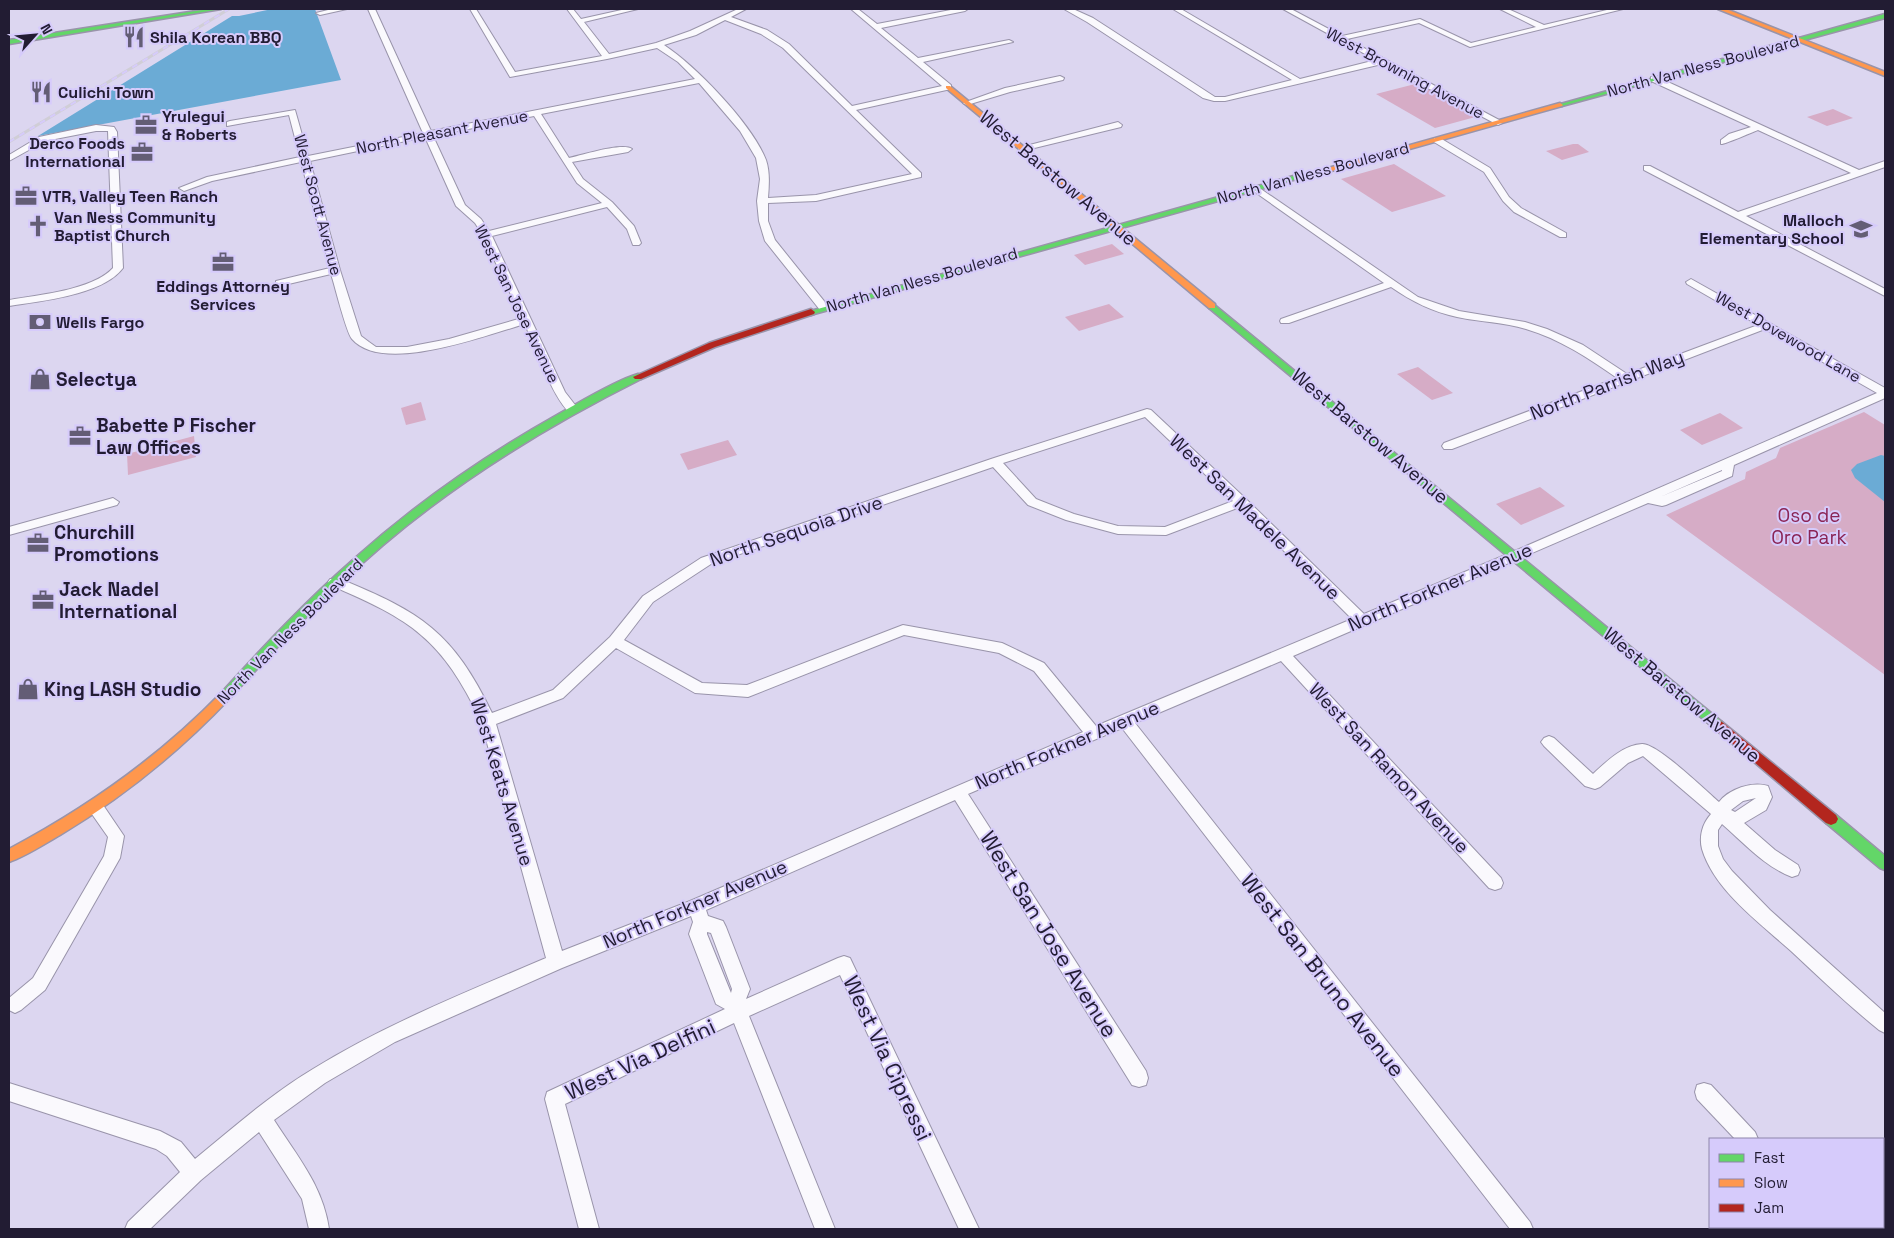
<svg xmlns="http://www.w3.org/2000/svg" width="1894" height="1238" viewBox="0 0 1894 1238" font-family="'Space Grotesk',sans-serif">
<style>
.green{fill:#d6acc6}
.water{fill:#6babd5}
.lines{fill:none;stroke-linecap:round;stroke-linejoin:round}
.street-casing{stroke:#9994aa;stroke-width:2}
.fast-casing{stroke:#9994aa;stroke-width:3}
.slow-casing{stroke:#9994aa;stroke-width:3}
.jam-casing{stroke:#9994aa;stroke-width:3}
.street{fill:#faf9fd;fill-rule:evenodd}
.fast{fill:#63d668;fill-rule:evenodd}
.slow{fill:#ff974d;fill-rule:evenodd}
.jam{fill:#b3261e;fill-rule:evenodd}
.rail-casing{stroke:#d0ced6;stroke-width:3}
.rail{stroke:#d6cbfb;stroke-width:2;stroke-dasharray:6;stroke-linecap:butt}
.labels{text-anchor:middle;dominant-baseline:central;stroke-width:4;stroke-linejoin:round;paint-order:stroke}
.far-poi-label{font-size:16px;font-weight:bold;fill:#221c33;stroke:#d6cbfb;text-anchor:start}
.far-street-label{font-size:16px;fill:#221c33;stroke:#d6cbfb}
.street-label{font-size:19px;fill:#221c33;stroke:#d6cbfb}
.poi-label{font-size:19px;font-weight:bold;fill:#221c33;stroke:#d6cbfb;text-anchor:start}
.park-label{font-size:19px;fill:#8a2455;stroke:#d6cbfb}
.near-street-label{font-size:22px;fill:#221c33;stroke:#d6cbfb}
</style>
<rect width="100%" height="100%" fill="#dcd6f0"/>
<g class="green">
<polygon points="1419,83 1479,116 1435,128 1376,94"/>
<polygon points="1833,109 1853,118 1827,126 1807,117"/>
<polygon points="1573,144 1578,144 1589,152 1562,160 1546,151"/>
<polygon points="1394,164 1446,196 1392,212 1341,179"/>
<polygon points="1112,244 1124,254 1085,265 1074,255"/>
<polygon points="1109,304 1124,317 1079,331 1065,317"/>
<polygon points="1418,367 1453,393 1432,400 1397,374"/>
<polygon points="421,402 426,420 406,425 401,408"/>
<polygon points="1864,412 1885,425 1885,675 1666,515 1745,479 1746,472 1776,458 1780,448"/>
<polygon points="1720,413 1743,428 1702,445 1680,430"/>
<polygon points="194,436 196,457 128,475 127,454"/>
<polygon points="728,440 737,455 688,470 680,454"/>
<polygon points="1540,487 1565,506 1521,525 1496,504"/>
</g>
<g class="water">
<polygon points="272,9 315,9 341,80 38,136 232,16 239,16"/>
<polygon points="1881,455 1885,456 1885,502 1855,478 1851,470 1857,464"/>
</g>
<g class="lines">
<g class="street-casing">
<g id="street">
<polygon points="332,9 347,9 320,15 316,13"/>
<path d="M368,9H375L431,131L695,79L678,62L657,48L607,59L510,77L470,9H476L515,72L602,56L567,9H573L581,19L626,9H638L584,22L609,54L656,43L690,31L738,9H746L731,17L767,30L789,44L852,106L942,86L851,9H858L877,24L956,9H968L965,11L881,28L918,58L1009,40L1013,42L923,62L951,85V89L856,110L921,173V177L816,201L768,203V221L775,240L828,306L829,308L824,311L820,310L765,241L759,221L757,201L760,179L756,158L740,131L699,83L541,114L569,158C582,155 623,142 632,149L628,152L572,162L583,179L612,202L634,226L641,243L639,245H633L627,229L607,207L492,236L565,392L579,410L573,414C557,409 532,341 525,324C486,335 383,375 352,339C346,332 335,286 331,274L280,286L276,285V281L330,268L301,162L212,181L184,191L179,188L207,177L300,157L289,115L227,126V122L230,121L295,110L308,156L423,133ZM725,20L761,34L783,48L912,174L816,195L768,198C769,185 770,172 766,160C752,124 696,66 664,45L696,35ZM534,116L577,183L602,203L489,231L481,219L465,205L433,136ZM425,137L456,206L475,223L482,234L522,318L449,339L407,347H376L369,342L361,336L340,270L310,161Z"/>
<polygon points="1064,9 1073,9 1093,18 1215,97 1225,97 1292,80 1173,9 1181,9 1300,79 1376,60 1283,9 1291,9 1342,36 1420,19 1471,43 1536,27 1500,9 1508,9 1544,25 1611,9 1623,9 1470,47 1419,23 1347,39 1501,121 1502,123 1498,125 1382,64 1225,101 1214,101 1203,98 1087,22"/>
<polygon points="1060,76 1064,78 1063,80 1010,92 967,105 963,103 1005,88"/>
<path d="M1651,77H1657L1859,170L1885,161V167L1746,216L1885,289V296L1644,170V166H1650L1738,212L1851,173L1758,130C1750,133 1726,144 1721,144V140L1729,134L1751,127L1651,81Z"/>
<polygon points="1118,122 1122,125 1121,127 1022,151 1018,148"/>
<path d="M96,125L114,127L117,132L123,268C103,295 41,301 9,306V300C38,295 93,290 113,268L108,131H96L45,141L9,161V155L39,137Z"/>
<polygon points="1434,138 1440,138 1490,168 1509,197 1521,208 1566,233 1566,237 1560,237 1514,212 1503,201 1484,172 1434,142"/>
<path d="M1255,185L1418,297L1459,311L1525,322L1547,329L1583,345L1627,374L1758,325L1687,284L1686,282L1691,279L1885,388V398L1734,465L1732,476L1666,505L1662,506L1648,503L1293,656L1501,878L1503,883L1501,888L1495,890L1489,888L1281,661L1135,723L1530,1222L1533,1229H1510L1122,728L968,794L1146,1071L1148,1078L1146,1085L1139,1087L1132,1085L955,800L706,910L708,916L723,921L726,927L750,989L746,999L838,958L844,956L850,958L979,1229H959L840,975L749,1016L835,1229H815L734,1023L565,1104L599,1229H579L545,1099L547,1092L725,1009L716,1004L689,934L693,922L691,916L562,968L395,1042L325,1083L274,1120C297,1156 323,1186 329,1229H309L302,1199L259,1132L201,1180L150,1229H125L128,1222L180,1172L167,1156L156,1149L9,1101V1083L160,1131L181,1142L195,1159C233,1128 271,1094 313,1069C386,1024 467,992 546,958L481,721C442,639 412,620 330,585L328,582L330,579H340C421,612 453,632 492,713L553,690L610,637L643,596L701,558L991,459L1147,409L1151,410L1246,499L1364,614L1510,553L1877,393L1765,329L1452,449H1444L1442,446L1444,443L1617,378C1588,358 1560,339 1526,329C1504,322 1480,322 1457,317C1433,312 1411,301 1391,287L1289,323H1281L1280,321L1281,319L1384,283L1252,190V186ZM1145,417L1233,501L1165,527L1118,526L1074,514L1036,499L1003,463ZM993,467L1028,505L1066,520L1118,534L1166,535L1240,507L1352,619L1096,726L1044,663L1002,643L903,625L747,685L702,683L624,640L653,602L711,564ZM1722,470V471L1660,497ZM904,635L999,653L1034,671L1083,732L690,901L562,951L496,724L563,698L616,648L695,693L748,697ZM707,932L711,933L732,989L731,993L707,934Z"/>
<polygon points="113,498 119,502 117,505 9,535 9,527"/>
<path d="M1549,736L1554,738L1593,774C1606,762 1623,745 1642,744C1657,743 1706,791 1719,802C1729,789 1752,781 1768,786L1772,797L1766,810L1744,823L1775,850L1798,865L1800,870L1798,875L1792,877C1765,867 1743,842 1722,824L1718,830V846L1723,859L1732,871L1770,910L1885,1013V1033L1879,1030C1848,1005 1820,978 1791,951C1761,924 1714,890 1702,849C1699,837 1702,824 1711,814L1643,756L1628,763L1600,787L1595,789L1585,786L1544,746L1541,742L1544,738ZM1756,798L1735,812L1731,810L1743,801Z"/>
<polygon points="95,800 101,802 124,836 120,858 45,990 21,1010 15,1013 9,1010 9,998 33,978 104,856 108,837 87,807 89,802"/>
<polygon points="1704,1083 1711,1085 1755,1132 1758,1139 1735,1139 1697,1099 1695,1092 1697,1085"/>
<polygon points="1819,1227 1841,1227 1842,1229 1820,1229"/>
</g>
</g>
<g class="fast-casing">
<g id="fast">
<polygon points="209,9 221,9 9,44 9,40"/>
<polygon points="1885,14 1885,18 1562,106 1557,105"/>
<polygon points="1297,175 1304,177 814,314 811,315 807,312"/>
<polygon points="1212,303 1722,722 1724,725 1722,728 1718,730 1714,728 1209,308 1209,304"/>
<path d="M638,374L641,375V379C549,425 462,478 383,545C328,592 279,645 230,698H222L220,695L222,692C264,646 306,601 353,560C415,504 484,456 557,415C579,403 614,381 638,374Z"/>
<polygon points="1831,813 1836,815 1885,856 1885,870 1880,868 1826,823 1824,819 1826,815"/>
</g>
</g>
<g class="slow-casing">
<g id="slow">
<polygon points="1718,9 1726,9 1885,72 1885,76"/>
<polygon points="946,86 950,86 1215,304 1215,308 1209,308 946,88"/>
<polygon points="1560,103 1563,105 1562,106 1303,179 1296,177"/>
<path d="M226,690L230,692L232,695L230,698C179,752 123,797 60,835C44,844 26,856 9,862V849C88,807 159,757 222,692Z"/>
</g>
</g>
<g class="jam-casing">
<g id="jam">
<polygon points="811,309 815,312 814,314 715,347 641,379 635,379 633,377 709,343"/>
<polygon points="1718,720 1722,722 1836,815 1838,819 1836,823 1831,825 1826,823 1714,728 1712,725 1714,722"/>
</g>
</g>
<use href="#street" class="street"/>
<use href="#fast" class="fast"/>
<use href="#slow" class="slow"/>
<use href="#jam" class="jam"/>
<g class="rail-casing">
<polyline id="rail" points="9,142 229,9"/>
</g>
<use href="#rail" class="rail"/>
</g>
<defs>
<g id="restaurant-bare" transform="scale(1.725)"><path d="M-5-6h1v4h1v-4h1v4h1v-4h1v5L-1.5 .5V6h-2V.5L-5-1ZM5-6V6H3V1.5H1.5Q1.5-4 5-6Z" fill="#635d75" stroke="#d6cbfb" stroke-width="2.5" paint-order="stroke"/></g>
<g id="office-bare" transform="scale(1.725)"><path d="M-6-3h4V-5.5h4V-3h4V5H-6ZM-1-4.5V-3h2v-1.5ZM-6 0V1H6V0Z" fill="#635d75" stroke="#d6cbfb" stroke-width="2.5" paint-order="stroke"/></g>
<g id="church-bare" transform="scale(1.725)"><path d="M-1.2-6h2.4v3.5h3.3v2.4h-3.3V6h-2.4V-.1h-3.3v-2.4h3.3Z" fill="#635d75" stroke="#d6cbfb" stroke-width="2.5" paint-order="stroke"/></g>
<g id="school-bare" transform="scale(1.725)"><path d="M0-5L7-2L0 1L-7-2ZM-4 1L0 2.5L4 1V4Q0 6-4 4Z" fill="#635d75" stroke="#d6cbfb" stroke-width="2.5" paint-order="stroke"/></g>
<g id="bank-bare" transform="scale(1.725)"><path d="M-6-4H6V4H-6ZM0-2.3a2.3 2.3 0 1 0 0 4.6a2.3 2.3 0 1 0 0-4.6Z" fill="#635d75" stroke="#d6cbfb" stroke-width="2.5" paint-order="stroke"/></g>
<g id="shop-bare" transform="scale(1.725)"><path d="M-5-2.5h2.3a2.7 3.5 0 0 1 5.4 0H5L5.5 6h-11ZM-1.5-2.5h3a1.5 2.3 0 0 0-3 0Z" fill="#635d75" stroke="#d6cbfb" stroke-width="2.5" paint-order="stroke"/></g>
</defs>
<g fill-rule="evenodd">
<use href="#restaurant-bare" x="134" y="37"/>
<use href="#restaurant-bare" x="41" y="92"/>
<use href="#office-bare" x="146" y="125"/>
<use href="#office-bare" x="142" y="152"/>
<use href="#office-bare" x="26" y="196"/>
<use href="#church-bare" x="38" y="226"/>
<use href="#school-bare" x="1861" y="229"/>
<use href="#office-bare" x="223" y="262"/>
<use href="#bank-bare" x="40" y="322"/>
<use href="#shop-bare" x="40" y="379"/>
<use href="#office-bare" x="80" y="436"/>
<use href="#office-bare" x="38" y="543"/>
<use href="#office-bare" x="43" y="600"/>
<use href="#shop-bare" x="28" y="689"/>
</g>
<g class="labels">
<g class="far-poi-label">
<text x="150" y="37">Shila Korean BBQ</text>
<text x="58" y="92">Culichi Town</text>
<text x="162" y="116">Yrulegui<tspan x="162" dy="18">&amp; Roberts</tspan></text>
<text x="125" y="143" text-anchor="end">Derco Foods<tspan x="125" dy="18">International</tspan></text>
<text x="42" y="196">VTR, Valley Teen Ranch</text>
<text x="54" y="217">Van Ness Community<tspan x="54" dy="18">Baptist Church</tspan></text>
<text x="1844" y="220" text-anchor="end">Malloch<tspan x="1844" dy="18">Elementary School</tspan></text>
<text x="223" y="286" text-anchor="middle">Eddings Attorney<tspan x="223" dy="18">Services</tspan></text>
<text x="56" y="322">Wells Fargo</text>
</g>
<g class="far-street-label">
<text transform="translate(1703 66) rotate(-15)">North Van Ness Boulevard</text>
<text transform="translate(1405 73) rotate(28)">West Browning Avenue</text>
<text transform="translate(442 132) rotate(-11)">North Pleasant Avenue</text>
<text transform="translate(1313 173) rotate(-15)">North Van Ness Boulevard</text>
<text transform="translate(318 205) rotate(75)">West Scott Avenue</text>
<text transform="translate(922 280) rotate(-16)">North Van Ness Boulevard</text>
<text transform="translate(517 304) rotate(64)">West San Jose Avenue</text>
<text transform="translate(1788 337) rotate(30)">West Dovewood Lane</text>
<text transform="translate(290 631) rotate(-45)">North Van Ness Boulevard</text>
</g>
<g class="street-label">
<text transform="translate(1058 178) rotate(40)">West Barstow Avenue</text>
<text transform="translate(1607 385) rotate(-21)">North Parrish Way</text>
<text transform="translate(1370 436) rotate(40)">West Barstow Avenue</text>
<text transform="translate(1255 517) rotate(44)">West San Madele Avenue</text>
<text transform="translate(796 531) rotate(-19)">North Sequoia Drive</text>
<text transform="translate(1440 587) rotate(-23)">North Forkner Avenue</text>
<text transform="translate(1682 695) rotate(40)">West Barstow Avenue</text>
<text transform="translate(1067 745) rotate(-23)">North Forkner Avenue</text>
<text transform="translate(1389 768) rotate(47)">West San Ramon Avenue</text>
<text transform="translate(502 782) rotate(73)">West Keats Avenue</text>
<text transform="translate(695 904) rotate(-23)">North Forkner Avenue</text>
</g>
<g class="poi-label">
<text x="56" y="379">Selectya</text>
<text x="96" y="425">Babette P Fischer<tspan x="96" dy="22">Law Offices</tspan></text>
<text x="54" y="532">Churchill<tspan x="54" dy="22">Promotions</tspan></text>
<text x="59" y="589">Jack Nadel<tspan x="59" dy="22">International</tspan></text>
<text x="44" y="689">King LASH Studio</text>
</g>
<g class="park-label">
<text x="1809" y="515">Oso de<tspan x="1809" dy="22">Oro Park</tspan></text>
</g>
<g class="near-street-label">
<text transform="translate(1049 934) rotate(58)">West San Jose Avenue</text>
<text transform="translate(1323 975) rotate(52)">West San Bruno Avenue</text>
<text transform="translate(888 1058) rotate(65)">West Via Cipressi</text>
<text transform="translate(640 1059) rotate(-25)">West Via Delfini</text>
</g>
</g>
<rect width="1894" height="1238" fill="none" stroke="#221c33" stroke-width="20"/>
<rect x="1709" y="1138" width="175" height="90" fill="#d6cbfb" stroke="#8e85ab"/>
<rect x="1719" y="1154" width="25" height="8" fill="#63d668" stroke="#8e85ab"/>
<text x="1754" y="1163" font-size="15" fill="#221c33">Fast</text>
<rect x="1719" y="1179" width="25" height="8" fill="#ff974d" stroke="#8e85ab"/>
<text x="1754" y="1188" font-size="15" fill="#221c33">Slow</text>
<rect x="1719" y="1204" width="25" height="8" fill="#b3261e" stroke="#8e85ab"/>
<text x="1754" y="1213" font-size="15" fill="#221c33">Jam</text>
<g transform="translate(35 35) rotate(63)" stroke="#d6cbfb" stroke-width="4" paint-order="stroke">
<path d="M0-4L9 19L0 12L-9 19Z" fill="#221c33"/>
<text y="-8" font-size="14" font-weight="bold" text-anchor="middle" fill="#221c33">N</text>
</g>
</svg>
